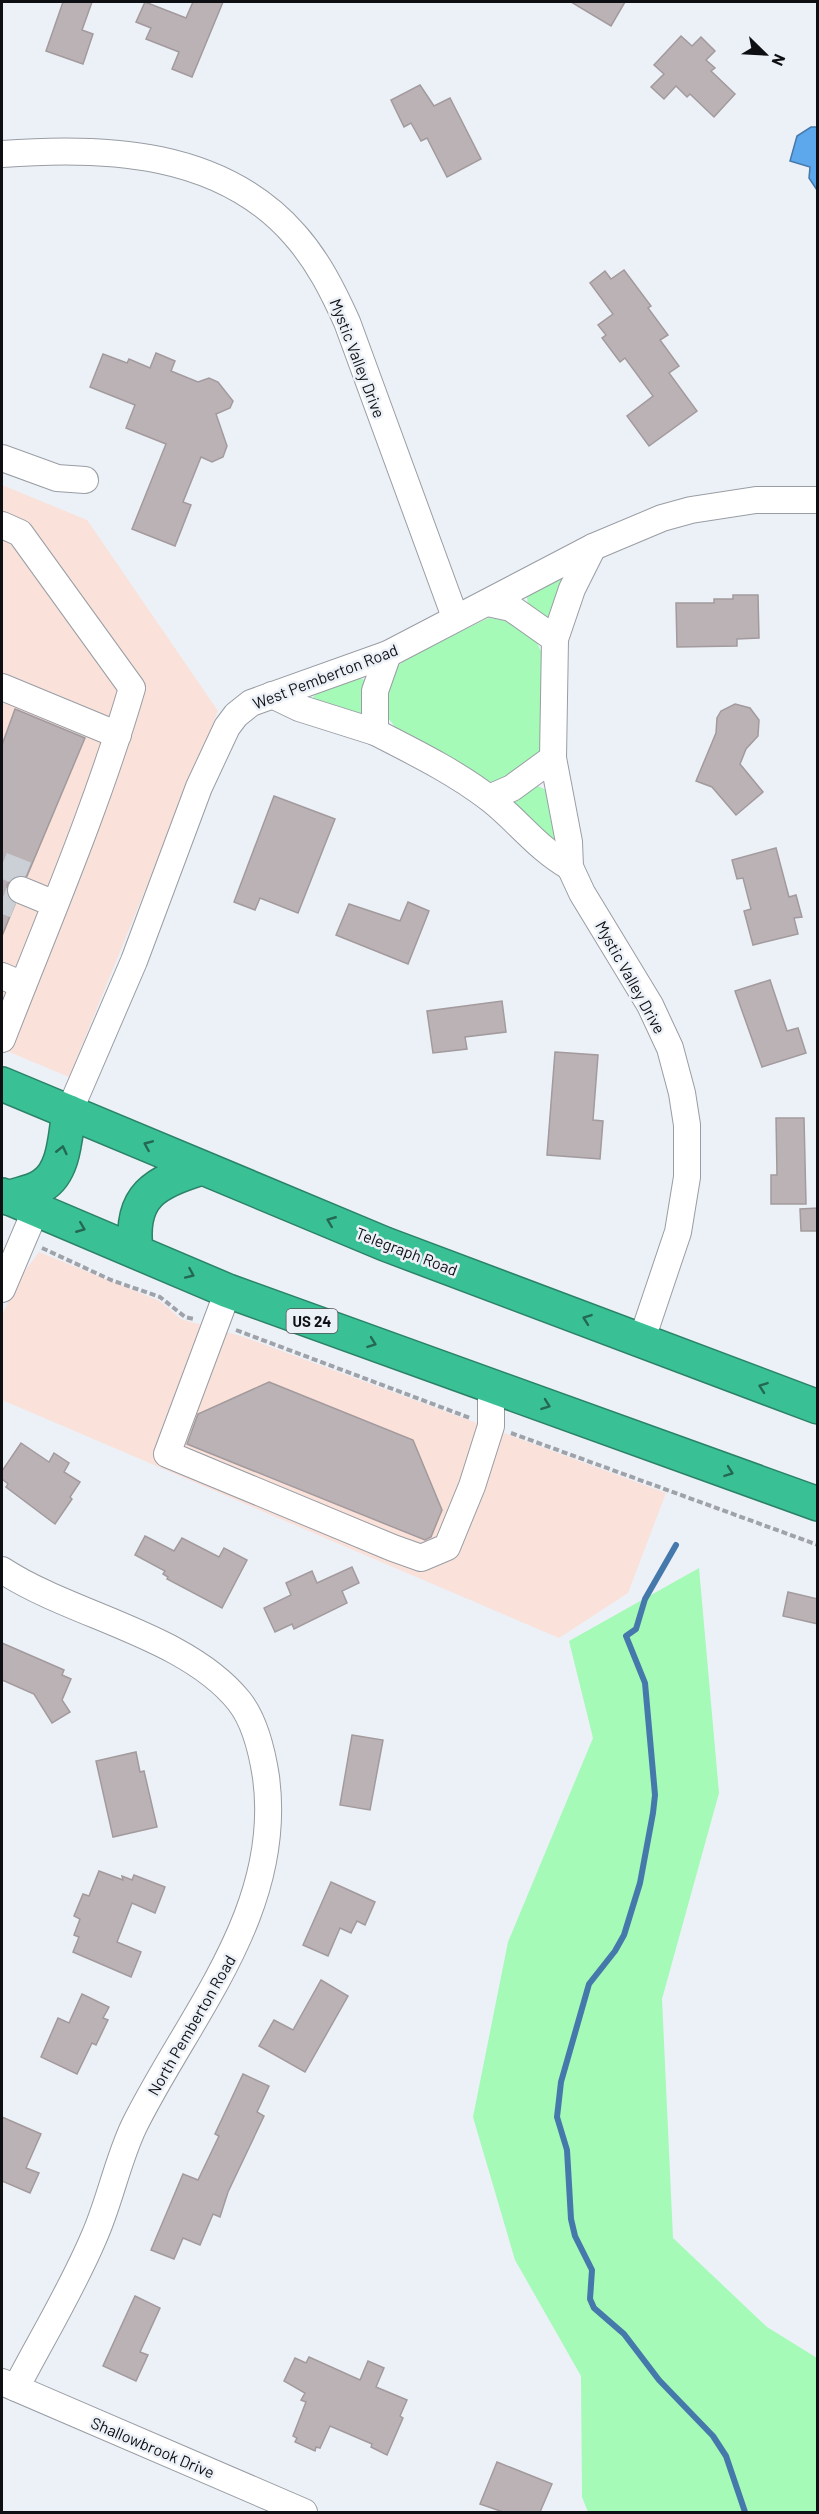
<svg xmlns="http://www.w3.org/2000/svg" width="819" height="2514" viewBox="0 0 819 2514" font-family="Barlow,sans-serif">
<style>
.commercial{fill:#fae1d9}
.green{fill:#a4fab6}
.water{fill:#5da7ed;stroke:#4579ab;stroke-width:1.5}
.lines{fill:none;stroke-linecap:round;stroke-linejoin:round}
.stream{stroke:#4579ab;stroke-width:6}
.building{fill:#bbb2b5;stroke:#a29a9c;stroke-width:1.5}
.minor-tunnel{stroke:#cbcfd6;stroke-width:26;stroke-dasharray:26 13;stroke-linecap:butt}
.minor-casing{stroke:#999da4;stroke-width:28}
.highway-casing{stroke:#2b8267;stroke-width:36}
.path{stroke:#9fa3a9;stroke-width:4;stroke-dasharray:6 3;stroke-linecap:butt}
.minor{stroke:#fff;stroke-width:26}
.highway{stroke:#3ac095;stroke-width:33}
.oneway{stroke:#246854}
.labels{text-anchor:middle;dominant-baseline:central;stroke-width:5;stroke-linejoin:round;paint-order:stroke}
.shield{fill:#ecf1f8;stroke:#515357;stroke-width:1.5}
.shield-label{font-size:15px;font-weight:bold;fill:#0e0f12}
.street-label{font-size:16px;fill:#0e0f12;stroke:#ecf1f8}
</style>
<rect width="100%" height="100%" fill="#ecf1f8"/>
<g class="commercial">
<polygon points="2,485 87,520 218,711 69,1077 2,1049"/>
<polygon points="39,1252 160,1301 181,1319 244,1337 666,1493 628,1593 559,1638 2,1400 2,1315 21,1276"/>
</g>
<g class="green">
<polygon points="557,577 567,579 553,616 543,618 528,607 527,597"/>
<path d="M488,618C563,625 545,689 543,744L538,756L499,783L480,780L400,734L389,719L386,706V690L391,672L406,659Z"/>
<polygon points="357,677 370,682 367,715 361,718 315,705 313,697 321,690"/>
<polygon points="538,786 548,791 562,850 514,807 516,798"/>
<polygon points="699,1568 719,1793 662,1999 673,2238 767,2327 817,2358 817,2512 588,2512 582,2497 581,2376 515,2260 473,2117 508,1942 593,1738 569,1641"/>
</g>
<polygon class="water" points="811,127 817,127 817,190 809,178 810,167 790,161 797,136"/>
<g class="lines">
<polyline class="stream" points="676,1545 645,1599 636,1629 626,1636 645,1683 655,1795 653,1813 640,1883 624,1935 615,1951 589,1984 561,2082 557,2117 567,2150 571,2219 575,2236 592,2270 590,2299 594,2308 624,2334 659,2380 713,2436 726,2456 745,2512"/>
</g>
<g class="building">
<polygon points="63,2 92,2 82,30 93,34 83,64 46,51"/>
<polygon points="145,2 186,18 193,2 223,2 192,77 172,69 179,52 146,39 151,28 136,22"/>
<polygon points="571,2 625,2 611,26"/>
<polygon points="681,36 692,46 701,37 715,51 706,60 715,68 711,71 735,94 714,117 690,94 687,97 676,86 664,99 651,87 664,74 654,65"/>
<polygon points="420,85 434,106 450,98 481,159 447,177 427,138 421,141 411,123 404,127 391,100"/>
<polygon points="624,270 651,306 648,308 668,335 660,340 679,366 669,373 697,411 649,446 627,416 653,396 625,358 620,362 602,338 606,335 598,325 613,314 590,283 605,271 611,279"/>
<polygon points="156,353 175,361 171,371 198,382 209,378 218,382 233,401 230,408 216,414 227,446 223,457 212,462 201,457 183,502 191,505 175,546 132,529 166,444 126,428 135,405 90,387 103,354 127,363 129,359 150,368"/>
<polygon points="733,595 758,595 759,638 737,639 737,646 677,647 676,603 714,603 714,599 733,599"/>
<polygon points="735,704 750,708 759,720 758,736 746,749 740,764 763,792 736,815 712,787 696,781 716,733 717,718 721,711"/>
<polygon points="15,709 85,738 27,876 12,878 7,885 9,899 15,904 2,936 2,745"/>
<polygon points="274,796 335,819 298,913 260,898 255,910 234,902"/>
<polygon points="776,848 789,897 796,895 802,917 794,918 798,934 753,945 744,911 751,909 743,878 737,879 732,860"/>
<polygon points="408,902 429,911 408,964 336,935 349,904 400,921"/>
<polygon points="770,980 787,1031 798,1028 806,1053 762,1067 735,991"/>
<polygon points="502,1001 506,1032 465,1037 467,1049 433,1053 427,1011"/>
<polygon points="555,1052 598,1055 593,1120 603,1121 600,1159 547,1155"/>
<polygon points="776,1118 804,1118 806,1204 771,1204 771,1175 777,1175"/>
<polygon points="818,1208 818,1231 801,1231 800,1209"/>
<polygon points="269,1382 413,1440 442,1510 431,1537 425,1540 187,1444 198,1414"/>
<polygon points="21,1443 49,1462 54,1453 69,1463 64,1472 80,1482 70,1497 72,1499 55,1524 6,1487 8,1484 2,1479 2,1471"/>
<polygon points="145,1536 174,1551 182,1538 219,1557 224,1548 247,1560 222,1608 167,1579 168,1577 163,1574 165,1571 135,1555"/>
<polygon points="352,1567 359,1583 342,1591 347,1603 294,1629 292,1624 275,1632 264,1608 291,1595 286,1583 312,1571 317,1583"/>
<polygon points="788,1592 818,1599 818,1624 783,1616"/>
<polygon points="2,1643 64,1670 62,1675 71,1679 62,1700 70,1712 52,1723 34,1694 2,1680"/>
<polygon points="352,1735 383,1740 370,1810 340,1805"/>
<polygon points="136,1752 140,1772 144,1771 157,1827 113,1837 96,1761"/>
<polygon points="99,1871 123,1880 122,1876 132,1880 134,1875 165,1887 155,1913 132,1903 117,1942 141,1952 131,1977 73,1952 79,1937 74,1935 80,1919 74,1916 83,1894 89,1896"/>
<polygon points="331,1882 375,1902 365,1925 357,1921 351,1933 340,1928 328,1956 303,1945"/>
<polygon points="321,1980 348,1996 305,2072 259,2046 274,2020 293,2030"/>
<polygon points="82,1994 109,2007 103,2018 108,2020 96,2045 92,2043 77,2074 41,2057 58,2018 69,2023"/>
<polygon points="243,2074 269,2086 257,2112 264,2116 228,2192 220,2217 213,2214 200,2245 183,2238 174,2259 151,2250 183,2174 198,2180 219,2136 215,2134"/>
<polygon points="2,2117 41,2134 26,2168 39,2173 30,2193 2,2181"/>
<polygon points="135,2296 160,2308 140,2352 148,2355 136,2381 103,2366"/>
<polygon points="309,2357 360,2380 368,2361 384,2368 376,2387 407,2400 400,2416 403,2418 387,2455 371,2447 372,2444 330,2426 320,2448 316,2447 315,2451 295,2442 297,2438 293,2436 306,2402 301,2400 305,2393 284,2381 295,2358 306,2363"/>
<polygon points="497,2462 552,2484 540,2512 503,2512 480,2504"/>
</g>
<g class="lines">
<g class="minor-tunnel">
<polyline points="2,865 27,875"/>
<polyline points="2,900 15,905"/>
</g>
<g class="minor-casing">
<g id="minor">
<path d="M2,154C105,146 222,151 295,235C318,261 333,291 347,322L455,617"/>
<polyline points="2,458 57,478 85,480"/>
<path d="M2,525L20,533L132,688C97,808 47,923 2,1039"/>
<polyline points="593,547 572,589 555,639 553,758 569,842 570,867 582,893 650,1005 670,1048 682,1093 687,1125 687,1177 678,1232 642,1339"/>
<polyline points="488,603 511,608 555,639"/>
<path d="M388,654L375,691V732C414,752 455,772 490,799C518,821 538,849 570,867"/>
<polyline points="2,687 118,735"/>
<polyline points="272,695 299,708 375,732"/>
<polyline points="489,798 512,788 553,758"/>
<polyline points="21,890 55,904"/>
<polyline points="2,976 23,985"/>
<polyline points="69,1112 134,961 199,787 227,727 236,715 251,703 388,654 593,547 662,518 691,510 756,500 818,500"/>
<polyline points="2,1289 36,1209"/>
<polyline points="228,1291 167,1454 393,1548 421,1558 447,1547 472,1486 491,1426 491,1385"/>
<path d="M2,1570C72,1616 186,1635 239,1701C255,1721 262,1751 266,1777C284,1911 189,2015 134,2126C117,2162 110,2201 94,2237C72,2289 42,2338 16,2388"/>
<polyline points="2,2382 304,2512"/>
</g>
</g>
<g class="highway-casing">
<g id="highway">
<polyline points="2,1084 385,1244 818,1407"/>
<polyline points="2,1195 228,1291 818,1504"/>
<path d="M8,1198C18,1194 34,1192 43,1185C65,1171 65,1135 69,1112"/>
<path d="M136,1250C129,1196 155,1182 202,1168"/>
</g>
</g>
<g class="path">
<polyline points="42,1248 111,1280 160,1297 185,1317 194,1319"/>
<polyline points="236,1330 470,1418"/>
<polyline points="511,1433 818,1545"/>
</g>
<use href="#minor" class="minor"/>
<use href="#highway" class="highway"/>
</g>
<defs><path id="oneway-chevron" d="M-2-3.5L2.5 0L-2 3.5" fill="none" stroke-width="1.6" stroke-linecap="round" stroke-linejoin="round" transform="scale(1.5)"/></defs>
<g class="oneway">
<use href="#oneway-chevron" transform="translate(148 1145) rotate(-157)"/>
<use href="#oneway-chevron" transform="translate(62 1150) rotate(-77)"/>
<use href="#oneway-chevron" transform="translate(331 1221) rotate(-158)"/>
<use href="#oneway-chevron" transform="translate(81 1228) rotate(22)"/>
<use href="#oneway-chevron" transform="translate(190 1274) rotate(24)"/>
<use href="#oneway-chevron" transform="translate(587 1319) rotate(-160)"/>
<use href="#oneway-chevron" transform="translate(372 1343) rotate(20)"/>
<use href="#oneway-chevron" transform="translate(763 1387) rotate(-160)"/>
<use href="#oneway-chevron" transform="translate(546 1405) rotate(20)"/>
<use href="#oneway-chevron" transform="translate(729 1472) rotate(20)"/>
</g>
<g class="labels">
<rect class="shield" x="286.5" y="1309" width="51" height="24" rx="4.5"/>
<g class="shield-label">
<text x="312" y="1321">US 24</text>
</g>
<g class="street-label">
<text transform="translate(358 358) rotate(69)">Mystic Valley Drive</text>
<text transform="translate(325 676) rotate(-21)">West Pemberton Road</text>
<text transform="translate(631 977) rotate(61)">Mystic Valley Drive</text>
<text transform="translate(407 1251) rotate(21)">Telegraph Road</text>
<text transform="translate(191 2025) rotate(-60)">North Pemberton Road</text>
<text transform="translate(153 2447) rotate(23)">Shallowbrook Drive</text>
</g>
</g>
<rect width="819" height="2514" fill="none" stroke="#0e0f12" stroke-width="6"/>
<g transform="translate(765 54) rotate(114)" stroke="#ecf1f8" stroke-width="4.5" paint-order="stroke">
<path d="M0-4.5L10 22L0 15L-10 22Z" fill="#0e0f12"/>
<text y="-9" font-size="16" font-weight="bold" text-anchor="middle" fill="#0e0f12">N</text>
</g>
</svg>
